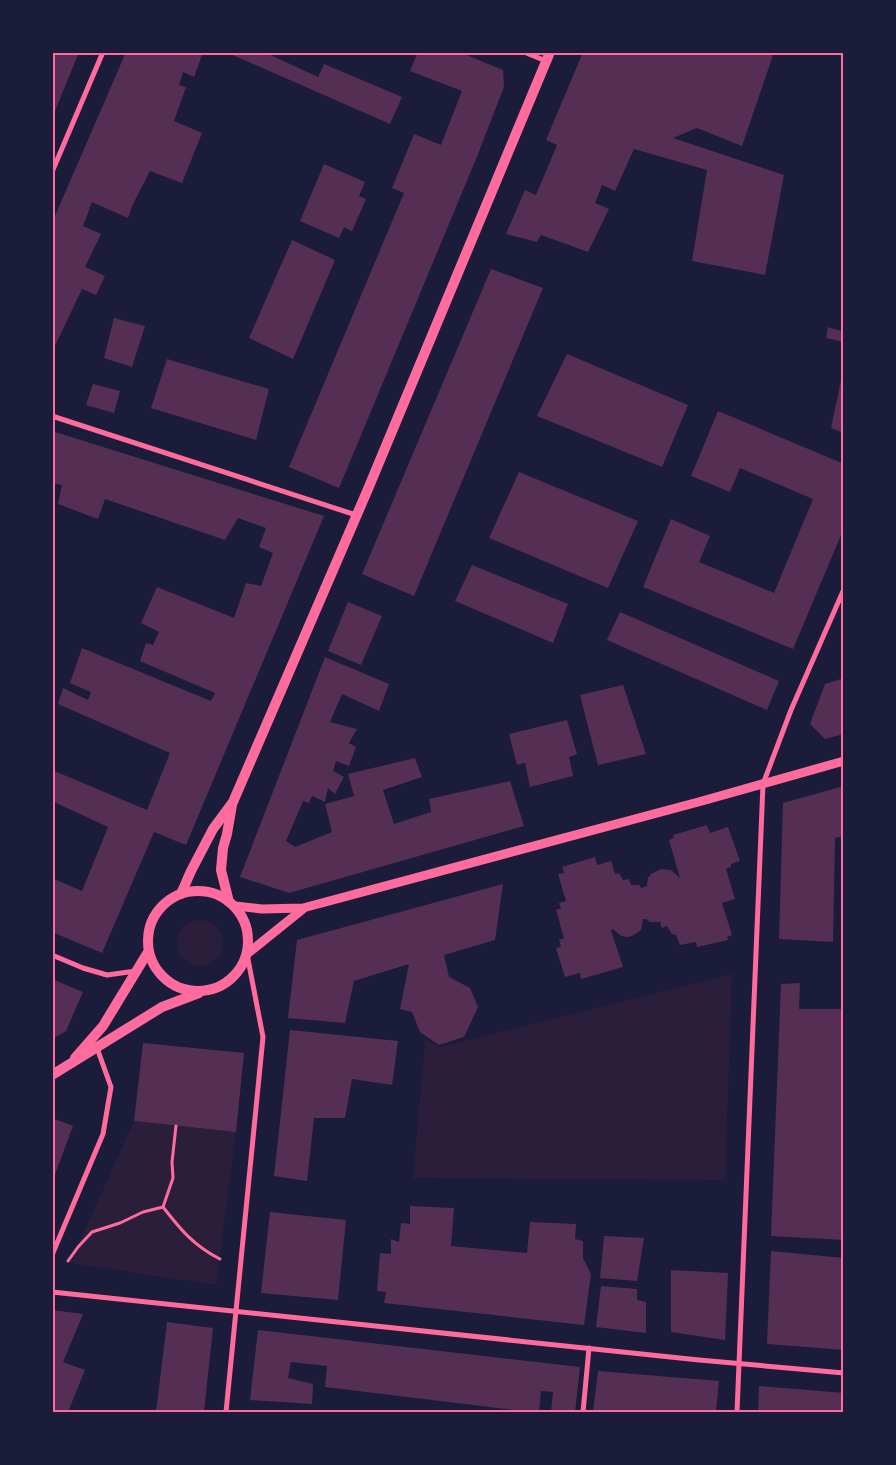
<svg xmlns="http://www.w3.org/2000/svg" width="896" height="1465" viewBox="0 0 896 1465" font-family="Overpass,sans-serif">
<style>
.green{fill:#2a1e3b}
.building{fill:#542f53}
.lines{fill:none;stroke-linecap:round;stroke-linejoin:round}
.path{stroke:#ff6b9d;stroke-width:3}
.minor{stroke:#ff6b9d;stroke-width:5}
.tertiary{stroke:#ff6b9d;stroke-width:9}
.secondary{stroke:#ff6b9d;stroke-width:10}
.neatline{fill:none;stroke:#ff6b9d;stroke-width:2}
</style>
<rect width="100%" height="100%" fill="#1b1b3a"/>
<g class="green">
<circle cx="200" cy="943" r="23"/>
<polygon points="732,974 725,1180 413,1178 425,1040 440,1047"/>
<polygon points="134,1121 236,1132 216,1285 70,1263"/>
</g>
<g class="building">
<polygon points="52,52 79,52 53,116 52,116"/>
<polygon points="126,52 203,52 194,77 183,72 179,85 186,87 174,121 202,133 182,183 150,171 133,204 128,218 92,202 83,226 101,234 85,267 105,276 96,295 82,289 52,352 52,223"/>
<polygon points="226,52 264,52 318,77 324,64 402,97 390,124"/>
<polygon points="418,52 459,52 503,70 504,87 476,159 339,488 289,467 404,193 392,188 414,134 441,145 462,91 410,71"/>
<polygon points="583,52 774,52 742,146 697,128 673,138 784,175 765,275 692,261 707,170 634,149 615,191 602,185 595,203 609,209 588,252 541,235 537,242 506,234 525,190 536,195 557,145 546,140"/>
<polygon points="324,164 365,182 359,196 366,199 352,231 344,227 339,238 300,221"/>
<polygon points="292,240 335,260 293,359 249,338"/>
<polygon points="491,269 543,288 414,596 362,574"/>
<polygon points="114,318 145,326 132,367 104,358"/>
<polygon points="828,327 844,332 844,342 826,338"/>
<polygon points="567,354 688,405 662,467 537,416"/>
<polygon points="167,359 269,389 256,440 151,408"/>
<polygon points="843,371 844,371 844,433 831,428"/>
<polygon points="93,384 120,391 114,413 86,405"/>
<polygon points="718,411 844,464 844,528 793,649 643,587 671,519 710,536 699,562 774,593 813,499 740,468 730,492 691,476"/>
<polygon points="52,431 324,516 186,845 154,832 102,953 52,932 52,878 82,891 108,827 52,801 52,770 147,810 170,753 58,704 63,688 88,700 91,692 70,683 82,648 211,701 215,693 140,661 146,643 153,645 159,632 141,623 157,587 234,618 246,583 261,586 273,553 259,547 266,528 238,518 225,540 105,499 98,519 58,504 62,485 52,483"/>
<polygon points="519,472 638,521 608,588 489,538"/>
<polygon points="472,565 568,604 553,643 455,601"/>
<polygon points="348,602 382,616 361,665 328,651"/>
<polygon points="620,612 779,681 767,710 607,640"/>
<polygon points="325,657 389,684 379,711 342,694 330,722 357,729 349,743 356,747 349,766 336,761 333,771 344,777 335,794 328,788 325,802 312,796 309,803 303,801 286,841 295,847 332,832 325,804 354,796 348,774 415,758 422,777 383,790 394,824 431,812 429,799 510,781 524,826 289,893 240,877"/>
<polygon points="844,678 844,734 825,739 810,724 825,684"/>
<polygon points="623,685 646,754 598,765 580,695"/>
<polygon points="567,720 577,754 569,757 573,776 530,787 525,763 517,765 509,734"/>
<polygon points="844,786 844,836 835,838 833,942 779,939 783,803"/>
<polygon points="707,825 710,833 728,827 740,861 731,864 731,867 726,869 735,899 722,903 732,935 727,937 728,940 697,947 696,942 680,945 676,935 672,934 667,926 662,928 660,922 650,922 646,919 643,919 641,930 632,936 627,937 621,936 613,929 611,930 623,967 581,979 580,973 565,977 556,948 561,947 559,940 564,938 556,910 561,908 559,903 566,901 558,874 564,873 562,867 595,857 597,865 611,861 615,874 619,873 623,880 629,879 631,885 640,885 641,888 647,886 648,878 651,874 661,869 671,870 680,878 669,840 674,838 673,835"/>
<polygon points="503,884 495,940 444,955 449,977 470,988 478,1007 464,1037 439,1045 420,1032 412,1012 400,1009 409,964 354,981 345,1023 288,1018 297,940"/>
<polygon points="52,979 83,992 66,1031 52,1039"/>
<polygon points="800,983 799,1009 844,1009 844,1240 771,1236 781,984"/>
<polygon points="290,1030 398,1041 392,1085 352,1079 345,1118 314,1118 307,1181 274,1176"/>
<polygon points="143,1043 244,1053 236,1132 134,1121"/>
<polygon points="52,1118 73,1126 53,1180 52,1180"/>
<polygon points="410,1206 454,1208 451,1246 527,1253 530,1222 576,1224 575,1239 583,1241 583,1258 591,1274 584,1325 384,1303 386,1292 377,1291 380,1253 391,1254 391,1239 399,1242 401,1223 410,1224"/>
<polygon points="270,1212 346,1220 338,1300 261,1293"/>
<polygon points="604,1236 644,1238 637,1281 600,1278"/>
<polygon points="771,1251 844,1258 844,1350 767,1344"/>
<polygon points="671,1270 728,1273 725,1340 671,1332"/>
<polygon points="601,1286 637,1289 637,1300 646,1302 646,1333 596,1327"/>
<polygon points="52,1310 83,1314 63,1362 85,1370 68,1412 52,1412"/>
<polygon points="167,1322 213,1328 204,1412 156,1412"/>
<polygon points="258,1330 580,1367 575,1412 551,1412 553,1392 541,1391 539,1412 531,1412 325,1387 327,1366 291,1362 288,1378 313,1384 312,1404 250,1400"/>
<polygon points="598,1371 719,1381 716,1412 593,1412"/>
<polygon points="759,1386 844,1393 844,1412 758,1412"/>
</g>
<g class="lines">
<g class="path">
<polyline points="163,1207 173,1178 172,1162 176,1126"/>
<path d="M163,1207C180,1229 194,1246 220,1259"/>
<polyline points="68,1261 78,1247 92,1232 120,1223 143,1212 163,1207"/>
</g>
<g class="minor">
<polyline points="524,52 546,61"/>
<polyline points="52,172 103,52"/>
<polyline points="52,416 356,515"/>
<polyline points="52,955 83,968 107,975 136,971"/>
<polyline points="52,1255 103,1134 111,1087 97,1048"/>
<polyline points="52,1292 699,1360 844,1373"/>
<polyline points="226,1412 263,1037 247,954"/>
<polyline points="583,1412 589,1348"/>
<polyline points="737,1412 763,784 791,710 844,589"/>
</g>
<g class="tertiary">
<polyline points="235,906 262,909 303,908 702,801 844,761"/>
<polyline points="247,954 303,909"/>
</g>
<g class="secondary">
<circle cx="198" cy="941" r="50"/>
<polyline points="181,894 191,871 213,829 233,802 368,489 550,52"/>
<polyline points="229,902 221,870 223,848 227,834 232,805"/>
<polyline points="75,1058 103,1026 148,952"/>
<polyline points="52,1075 162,1007 199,993"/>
</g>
</g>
<rect width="896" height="1465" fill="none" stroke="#1b1b3a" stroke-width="108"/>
<rect x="54" y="54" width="788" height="1357" class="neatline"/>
</svg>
